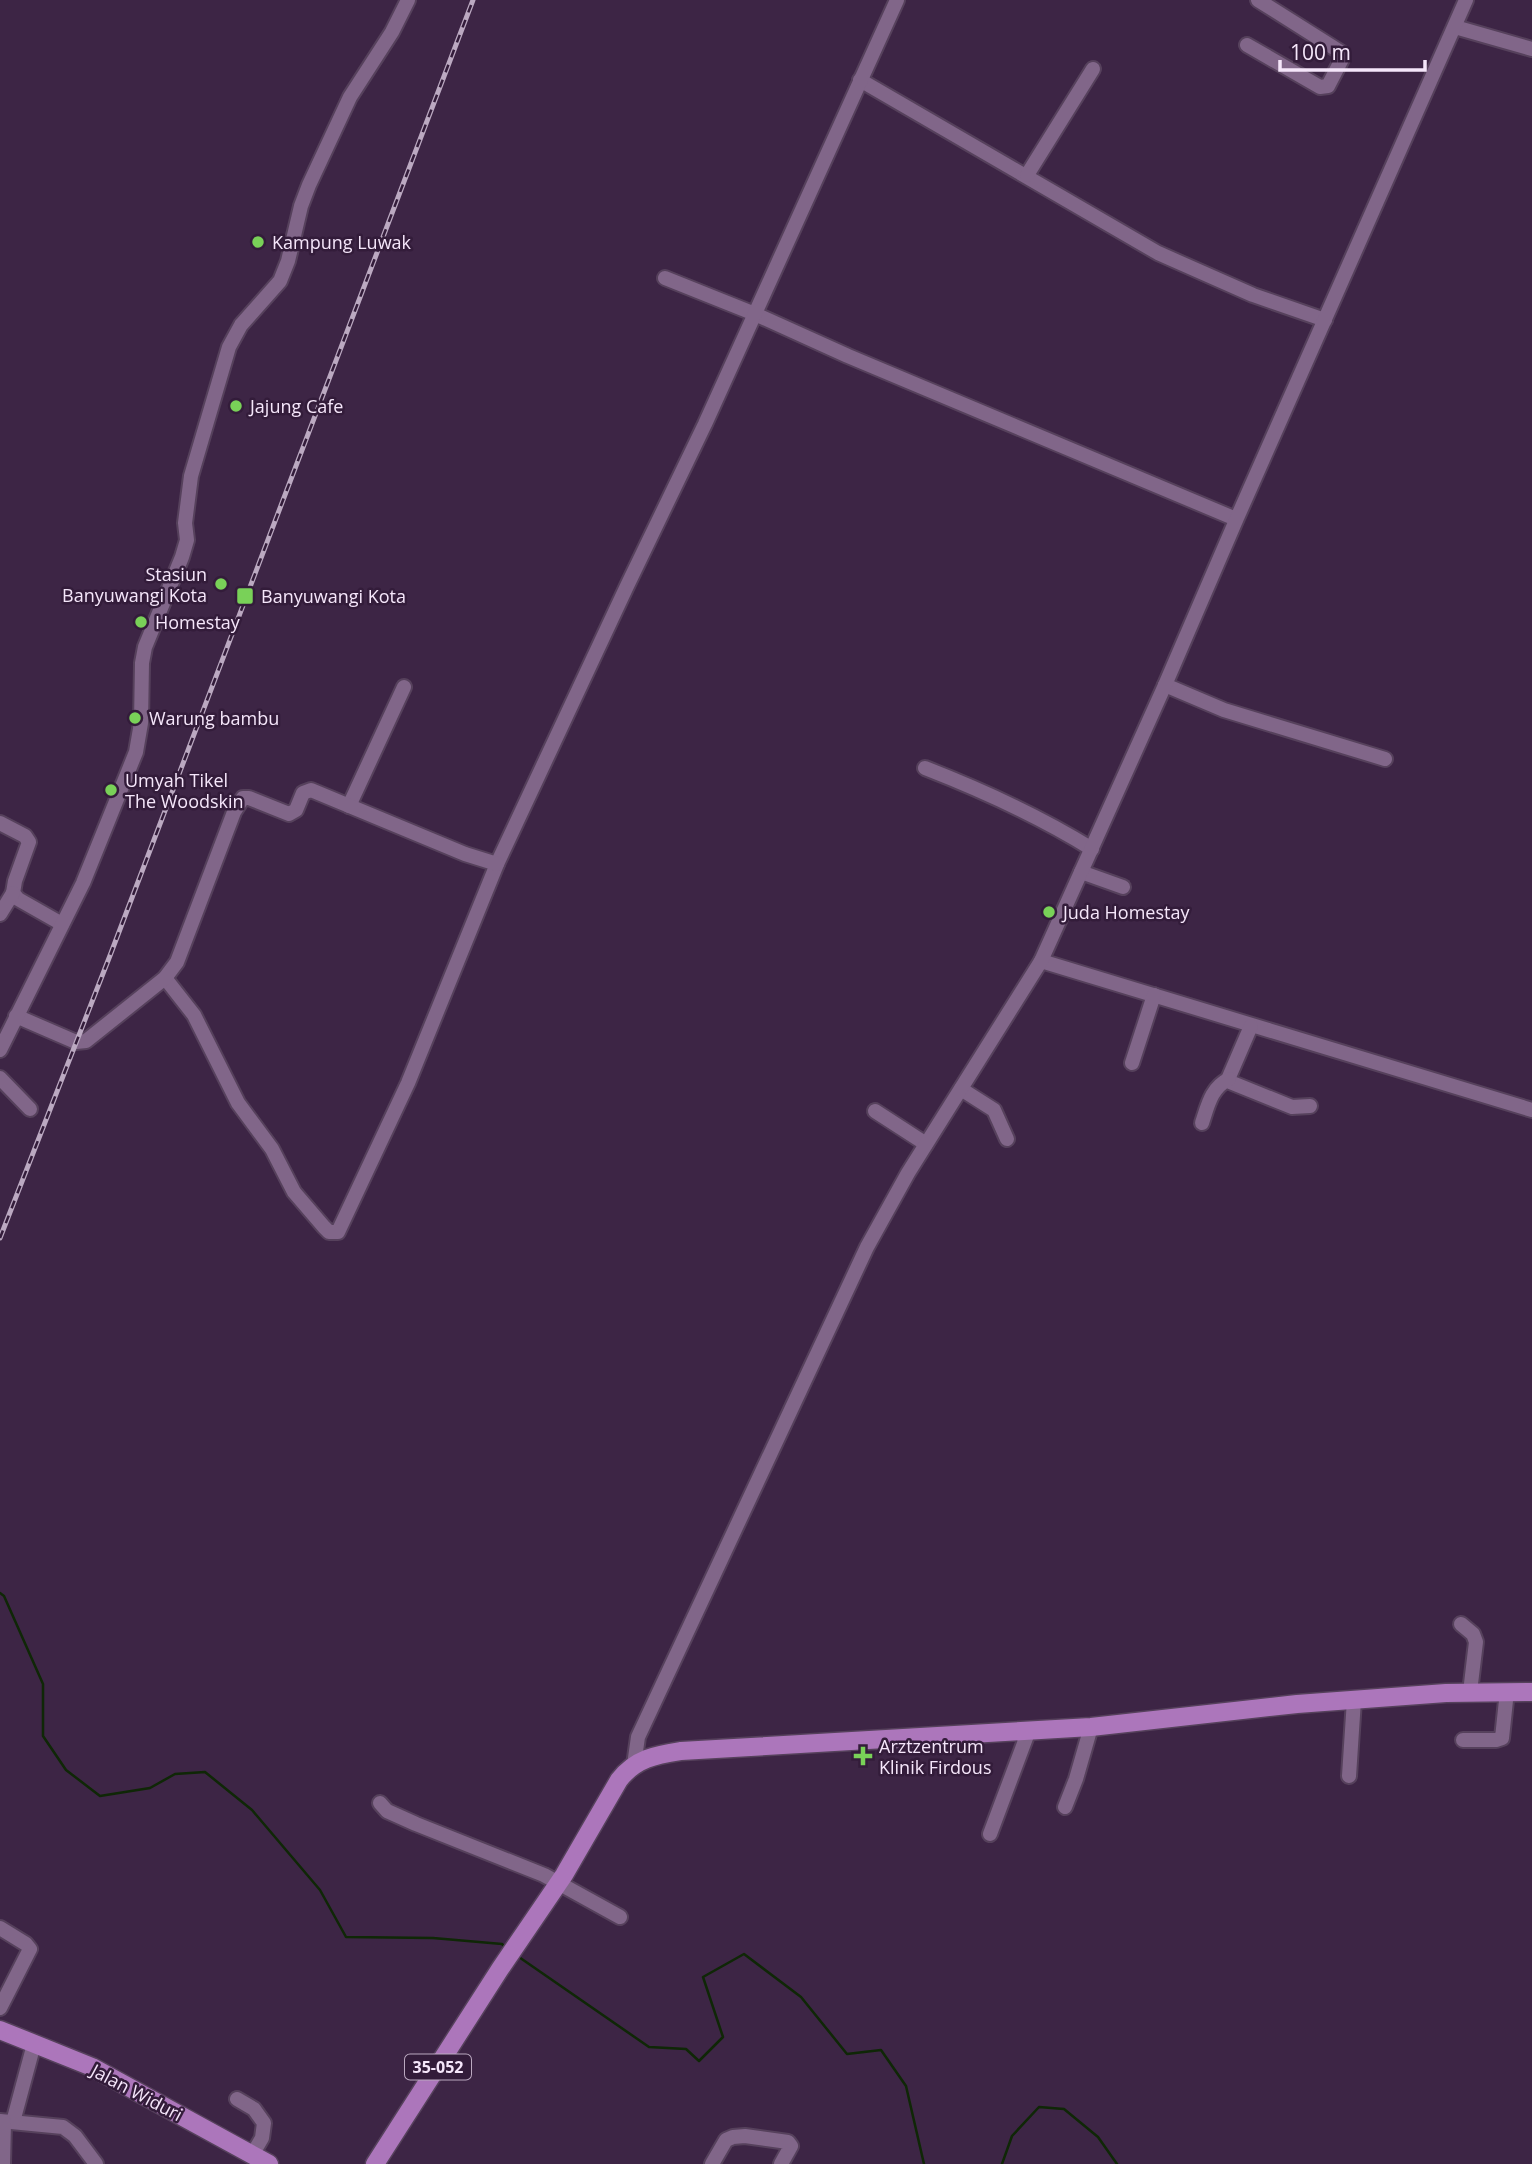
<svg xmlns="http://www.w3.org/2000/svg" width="1532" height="2164" viewBox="0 0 1532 2164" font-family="'Open Sans',sans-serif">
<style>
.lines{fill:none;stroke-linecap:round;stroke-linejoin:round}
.stream{stroke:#0f2706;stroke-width:2.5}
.minor-casing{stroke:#56415c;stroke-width:18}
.major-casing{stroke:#56415c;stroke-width:21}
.minor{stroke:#816689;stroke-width:14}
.major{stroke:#ac76bb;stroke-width:18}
.rail-casing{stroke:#bba9c1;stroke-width:5}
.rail{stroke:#331c3a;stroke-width:2.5;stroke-dasharray:8;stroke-linecap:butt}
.poi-dot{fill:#79d158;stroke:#331c3a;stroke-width:2.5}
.labels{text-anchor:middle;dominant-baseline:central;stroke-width:5;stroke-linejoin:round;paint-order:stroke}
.shield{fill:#331c3a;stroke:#bba9c0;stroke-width:2}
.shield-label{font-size:16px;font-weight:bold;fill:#f5e6fa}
.poi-label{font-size:18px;fill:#f5e6fa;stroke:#331c3a;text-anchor:start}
.street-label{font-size:18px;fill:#f5e6fa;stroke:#331c3a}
</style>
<rect width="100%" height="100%" fill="#3d2545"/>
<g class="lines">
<g class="stream">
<polyline points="0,1593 4,1596 43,1684 43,1736 66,1770 100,1796 150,1788 175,1774 205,1772 252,1810 320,1890 346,1937 433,1938 502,1944 505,1947"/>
<polyline points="516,1955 649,2047 686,2049 699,2061 723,2037 703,1977 744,1954 801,1997 847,2054 881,2050 906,2086 924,2164"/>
<polyline points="1002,2164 1012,2136 1039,2107 1064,2109 1098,2137 1117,2164"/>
</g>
<g class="minor-casing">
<g id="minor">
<polyline points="1455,27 1532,49"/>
<polyline points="1247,45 1320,87 1328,86 1342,59 1342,53 1258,0"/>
<polyline points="860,80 1158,253 1253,295 1325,320"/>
<polyline points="1027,175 1093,69"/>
<polyline points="665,278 755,314 848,356 1236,519"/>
<polyline points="1165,685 1224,710 1385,759"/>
<path d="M925,768C984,791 1039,816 1092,849"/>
<polyline points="349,806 404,687"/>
<polyline points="0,823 25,836 29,842 15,881 13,893 18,899 62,924"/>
<polyline points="1081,872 1123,887"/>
<polyline points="0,914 13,893"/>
<polyline points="1041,961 1532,1110"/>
<polyline points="165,978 194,1015 238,1103 272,1149 294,1192 324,1227 329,1232 338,1232 408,1083 497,864 627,586 705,424 897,0"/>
<polyline points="16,1016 76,1042 86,1041 165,978 177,962 234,812 243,798 249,798 289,814 296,810 303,793 311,790 465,854 497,864"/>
<polyline points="1251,1026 1229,1077 1230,1082 1292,1107 1310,1106"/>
<polyline points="0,1050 83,883 136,752 141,723 142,663 145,647 182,557 187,540 185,523 191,476 229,347 241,325 280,281 288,261 301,206 309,185 350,97 392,32 408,0"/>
<polyline points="1132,1063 1154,995"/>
<polyline points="0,1078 30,1109"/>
<polyline points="961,1089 994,1110 1007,1139"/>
<polyline points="875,1111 926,1144"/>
<path d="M1202,1123C1208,1105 1211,1088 1229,1079"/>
<polyline points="1461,1624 1473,1634 1476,1642 1470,1692"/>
<polyline points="1463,1740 1496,1740 1502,1738 1507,1691"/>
<polyline points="634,1765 638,1737 867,1247 908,1173 1041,961 1165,685 1237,518 1466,0"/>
<polyline points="1349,1776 1354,1700"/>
<polyline points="380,1803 387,1811 416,1824 544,1875 620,1917"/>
<polyline points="1065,1807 1076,1779 1091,1727"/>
<polyline points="990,1834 1029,1730"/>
<polyline points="0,1928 26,1944 30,1949 0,2008"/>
<polyline points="237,2099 254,2109 264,2123 262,2138 252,2155"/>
<polyline points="0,2121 63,2127 75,2136 96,2164"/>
<polyline points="13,2122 34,2044"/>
<polyline points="3,2164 4,2122"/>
<polyline points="712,2164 726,2140 733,2137 745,2136 788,2142 791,2146 781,2164"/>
</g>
</g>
<g class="major-casing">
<g id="major">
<polyline points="0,2030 92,2067 269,2164"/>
<path d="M375,2164L500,1969L564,1875L619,1780C636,1758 656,1755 681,1751L1091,1727L1297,1704L1446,1693L1532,1692"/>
</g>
</g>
<use href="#minor" class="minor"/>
<use href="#major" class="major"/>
<g class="rail-casing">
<polyline id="rail" points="0,1238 111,953 473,0"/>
</g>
<use href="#rail" class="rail"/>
</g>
<g class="poi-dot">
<circle cx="258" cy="242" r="7"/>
<circle cx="236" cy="406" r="7"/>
<circle cx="221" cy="584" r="7"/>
<rect x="236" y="587" width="18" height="18" rx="3.5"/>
<circle cx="141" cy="622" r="7"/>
<circle cx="135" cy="718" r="7"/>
<circle cx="111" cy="790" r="7"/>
<circle cx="1049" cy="912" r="7"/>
<path d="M859.5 1745.5h7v7h7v7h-7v7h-7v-7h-7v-7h7z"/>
</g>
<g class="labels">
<rect class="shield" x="405" y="2054.5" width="66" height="25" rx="5"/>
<g class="shield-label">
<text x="438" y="2067">35-052</text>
</g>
<g class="poi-label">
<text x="272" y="242">Kampung Luwak</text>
<text x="250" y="406">Jajung Cafe</text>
<text x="207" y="574" text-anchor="end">Stasiun<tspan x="207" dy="21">Banyuwangi Kota</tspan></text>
<text x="261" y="596">Banyuwangi Kota</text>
<text x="155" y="622">Homestay</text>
<text x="149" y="718">Warung bambu</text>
<text x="125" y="780">Umyah Tikel<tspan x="125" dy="21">The Woodskin</tspan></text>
<text x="1063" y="912">Juda Homestay</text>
<text x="879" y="1746">Arztzentrum<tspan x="879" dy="21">Klinik Firdous</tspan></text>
</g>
<g class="street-label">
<text transform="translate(137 2092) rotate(28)">Jalan Widuri</text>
</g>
</g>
<path d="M1280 60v10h145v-10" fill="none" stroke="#f5e6fa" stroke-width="3.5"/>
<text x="1290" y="60" font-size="21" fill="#f5e6fa" stroke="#331c3a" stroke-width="5" paint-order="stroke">100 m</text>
</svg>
